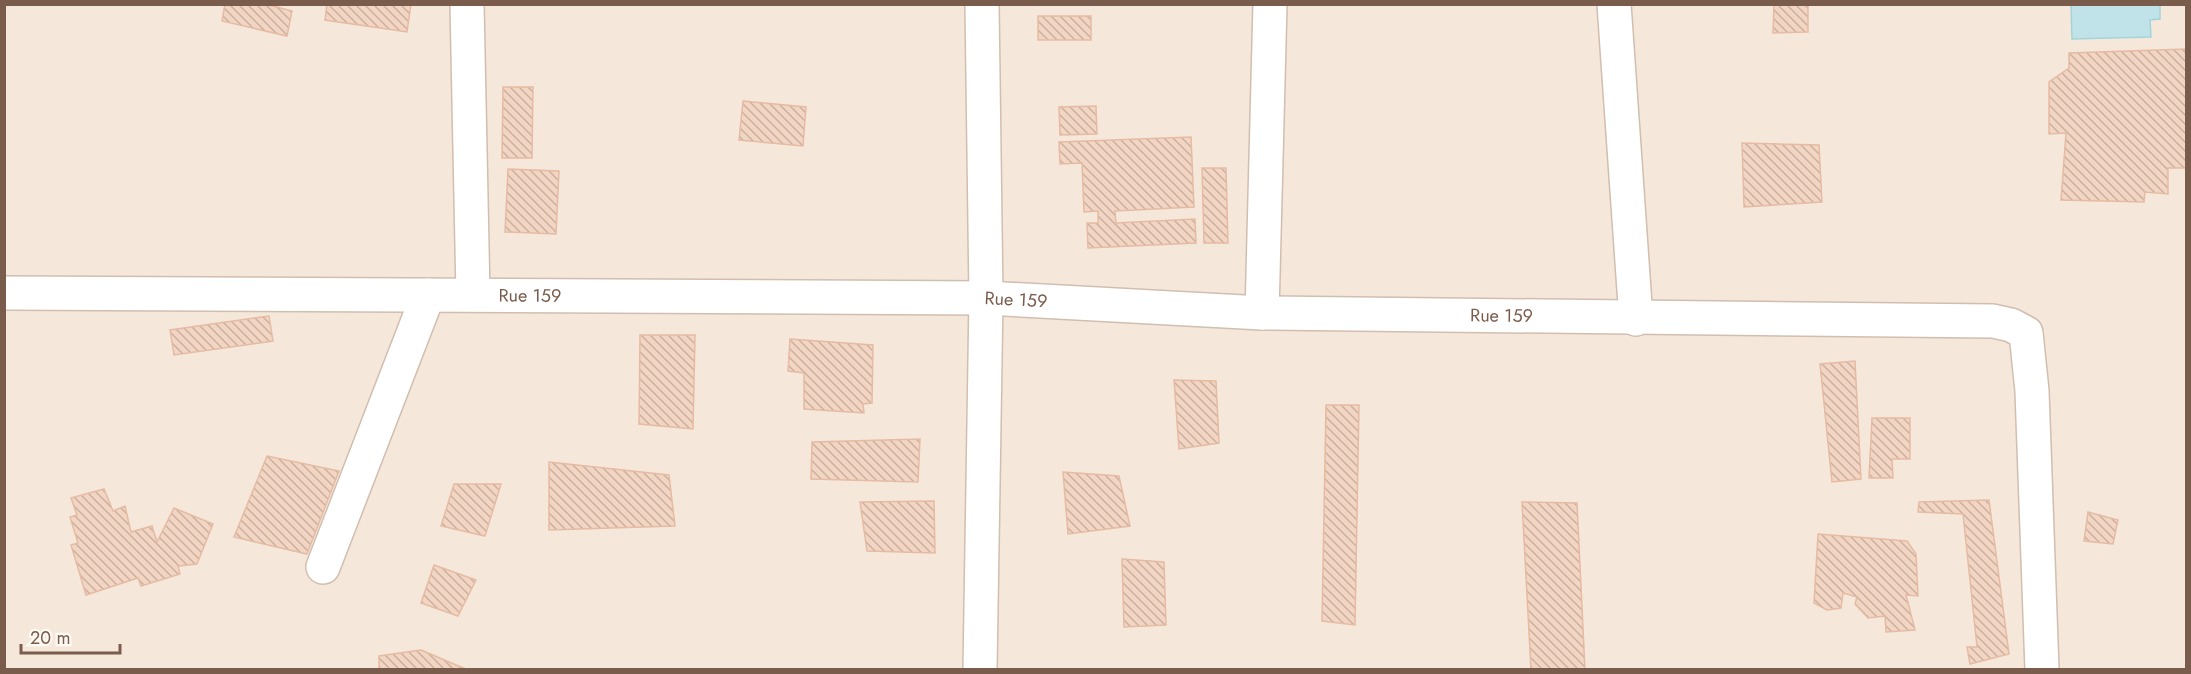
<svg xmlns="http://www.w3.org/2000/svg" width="2191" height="674" viewBox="0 0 2191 674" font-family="Jost,sans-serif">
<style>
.residential{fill:#f5e8da}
.water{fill:#bfe3e8;stroke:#a5d3da;stroke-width:1.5}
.building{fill:url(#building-back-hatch);stroke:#e6bba3;stroke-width:1.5}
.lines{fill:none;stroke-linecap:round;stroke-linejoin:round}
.street-casing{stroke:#d1beb0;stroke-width:36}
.street{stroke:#fff;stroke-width:33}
.labels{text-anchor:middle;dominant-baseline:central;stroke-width:5;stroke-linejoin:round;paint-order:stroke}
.street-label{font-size:18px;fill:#7a5c4d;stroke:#fffaf3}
</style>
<defs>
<pattern id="building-back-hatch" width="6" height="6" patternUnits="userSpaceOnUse" patternTransform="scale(1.5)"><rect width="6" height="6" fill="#f3d5c3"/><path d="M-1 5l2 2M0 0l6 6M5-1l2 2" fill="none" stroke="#cab0a1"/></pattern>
</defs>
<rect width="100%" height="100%" fill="#fdf6ec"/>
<rect class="residential" x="5" y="5" width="2181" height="664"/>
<polygon class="water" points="2071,5 2160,5 2160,19 2150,20 2151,37 2072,39"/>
<g class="building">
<polygon points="225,4 266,4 292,11 287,36 222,21"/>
<polygon points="327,4 411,4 407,32 325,20"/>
<polygon points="1774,4 1808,4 1808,32 1773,33"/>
<rect x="1038" y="16" width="53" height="24"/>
<polygon points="2186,49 2186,168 2168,168 2168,194 2145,192 2144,202 2061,200 2066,133 2049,134 2049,82 2069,68 2069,53"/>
<polygon points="503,87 533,87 532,158 502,158"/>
<polygon points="743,101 806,107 803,146 739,140"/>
<polygon points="1096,106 1097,134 1060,135 1059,107"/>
<polygon points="1191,137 1194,207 1115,211 1116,223 1195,219 1196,243 1088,248 1087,223 1098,223 1098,211 1084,212 1082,163 1060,164 1059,142"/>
<polygon points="1742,143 1819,145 1822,202 1744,207"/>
<polygon points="1202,168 1226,168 1228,243 1204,243"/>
<polygon points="508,169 559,171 556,234 505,232"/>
<polygon points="269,316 273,341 174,355 170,330"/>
<polygon points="640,335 695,335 693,429 639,424"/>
<polygon points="790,339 873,345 872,403 863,404 864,413 804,409 804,373 788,371"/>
<polygon points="1855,361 1861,479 1832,482 1820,364"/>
<polygon points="1174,380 1216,381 1219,443 1179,449"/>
<polygon points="1326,405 1359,405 1355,625 1322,621"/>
<polygon points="1872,418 1910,418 1910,459 1892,459 1893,478 1869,478"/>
<polygon points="920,439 918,482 811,479 812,442"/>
<polygon points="267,456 339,471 307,554 234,537"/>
<polygon points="549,462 669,475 675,526 549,530"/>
<polygon points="1063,472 1119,476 1130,526 1068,534"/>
<polygon points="454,484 501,484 485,536 441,526"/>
<polygon points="104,489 113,511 125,506 131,532 152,526 157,542 174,508 213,524 197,564 178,566 180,574 141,586 138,578 86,595 71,545 78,543 70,517 77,515 71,498"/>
<polygon points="1989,500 2009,654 1970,664 1967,647 1977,647 1963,514 1918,512 1919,502"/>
<polygon points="934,501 935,553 867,551 860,502"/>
<polygon points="1522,502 1577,503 1585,670 1531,670"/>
<polygon points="2088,512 2118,520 2113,544 2084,541"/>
<polygon points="1818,534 1907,541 1916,554 1918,596 1906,595 1915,630 1886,632 1885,616 1868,618 1855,604 1857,597 1843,593 1841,608 1827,610 1814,603"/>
<polygon points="1122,559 1164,562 1166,625 1124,627"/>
<polygon points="434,565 476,580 458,616 421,603"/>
<polygon points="421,650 468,670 379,670 379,656"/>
</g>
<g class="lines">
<g class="street-casing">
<g id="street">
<polyline points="467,4 473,295"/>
<polyline points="1614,4 1636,319"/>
<path id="s1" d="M4,293L986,298L1262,313L1993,321L2011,325L2026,333L2032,391L2042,670"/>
<polyline points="1262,313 1270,4"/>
<polyline points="323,567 428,295"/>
<polyline points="980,670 986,298 982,4"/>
</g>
</g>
<use href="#street" class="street"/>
</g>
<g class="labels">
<g class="street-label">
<text stroke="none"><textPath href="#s1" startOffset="526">Rue 159</textPath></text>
<text stroke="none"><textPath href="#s1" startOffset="1012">Rue 159</textPath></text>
<text stroke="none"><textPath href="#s1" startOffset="1498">Rue 159</textPath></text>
</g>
</g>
<rect width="2191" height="674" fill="none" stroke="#7a5c4d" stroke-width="12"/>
<path d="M21 644v9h99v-9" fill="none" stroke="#7a5c4d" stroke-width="3"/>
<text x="30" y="644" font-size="18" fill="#7a5c4d" stroke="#fffaf3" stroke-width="4.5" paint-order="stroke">20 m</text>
</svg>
